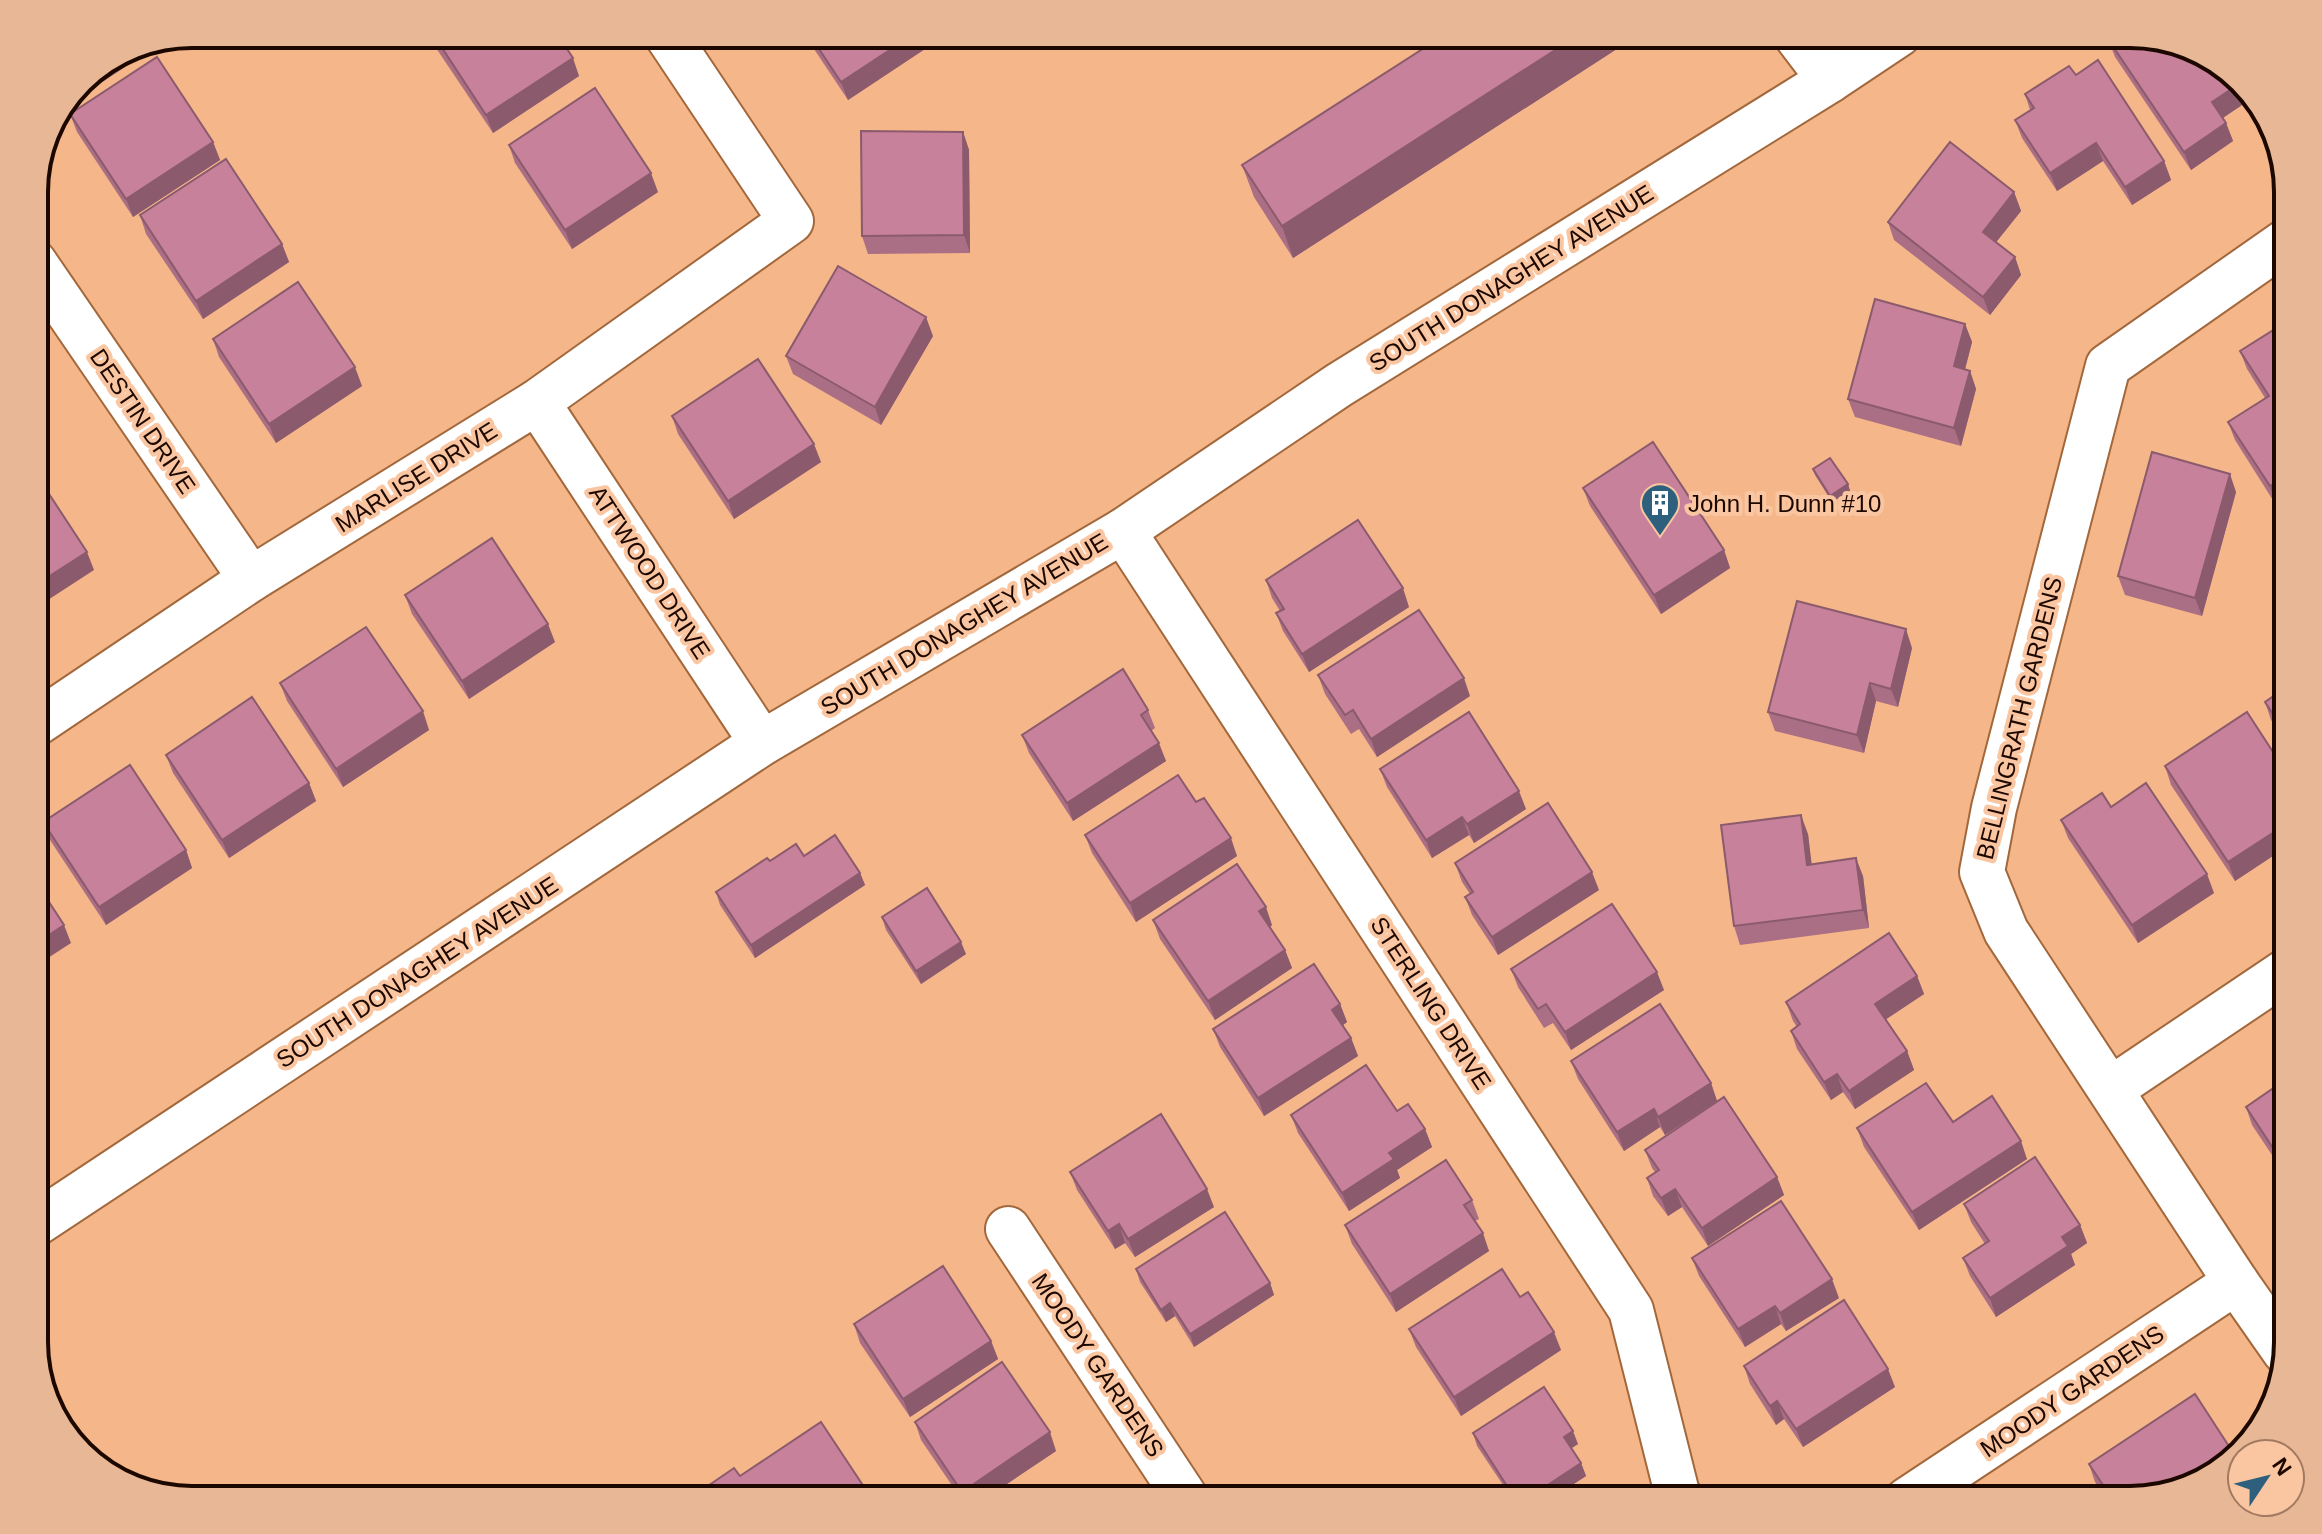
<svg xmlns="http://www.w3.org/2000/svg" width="2322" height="1534" viewBox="0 0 2322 1534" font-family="Helvetica,sans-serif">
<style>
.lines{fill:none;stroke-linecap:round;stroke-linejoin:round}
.minor-casing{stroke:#a2683c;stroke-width:48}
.tertiary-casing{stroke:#a2683c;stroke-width:48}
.minor{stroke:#fff;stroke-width:44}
.tertiary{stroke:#fff;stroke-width:44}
.wall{fill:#ab6f85}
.shaded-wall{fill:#8b5a6c}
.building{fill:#c7819b;stroke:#8b5a6c;stroke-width:2}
.labels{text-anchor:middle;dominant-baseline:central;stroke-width:8;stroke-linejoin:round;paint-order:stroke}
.street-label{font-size:24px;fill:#1d0800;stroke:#fac6a2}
.poi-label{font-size:24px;fill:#1d0800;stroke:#fac6a2;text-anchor:start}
.rim{fill:none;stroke:#1d0800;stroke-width:4}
</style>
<rect width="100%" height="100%" fill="#f5b689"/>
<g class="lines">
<g class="minor-casing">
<g id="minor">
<polyline points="1795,34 1830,80"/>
<polyline points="34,262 251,579"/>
<polyline points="537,402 762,743"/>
<polyline points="1123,531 1631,1310 1677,1493 1682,1500"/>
<polyline points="34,725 251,579 537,402 791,221 666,34"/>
<polyline points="2111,1089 2288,970"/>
<polyline points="1008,1229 1187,1500"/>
<polyline points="2285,1352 2236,1282 2006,931 1982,872 1994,808 2108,366 2288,240"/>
<polyline points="1907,1500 2236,1282"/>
</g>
</g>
<g class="tertiary-casing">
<polyline id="tertiary" points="34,1225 762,743 1123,531 1339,385 1830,80 1899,34"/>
</g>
<use href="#minor" class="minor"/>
<use href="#tertiary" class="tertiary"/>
</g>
<g class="wall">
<polygon points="431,34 557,34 579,76 493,133 436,48"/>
<polygon points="804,34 930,34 934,43 848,100"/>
<polygon points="1446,34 1640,34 1293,258 1254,197 1242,165"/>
<polygon points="2108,39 2242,105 2223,118 2226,123 2233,141 2191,170 2115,57"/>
<polygon points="2076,75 2164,161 2171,180 2132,205 2103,161 2057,191 2022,138 2015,120 2030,110 2025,94"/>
<polygon points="70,114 213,142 220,160 133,217 77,132"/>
<polygon points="963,132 969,150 970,253 868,254 862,236"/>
<polygon points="509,145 658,192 572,249 515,163"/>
<polygon points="2014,192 2021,211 1996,242 2015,257 2021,275 1990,315 1894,240 1888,222"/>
<polygon points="140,215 282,244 289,262 203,319 146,234"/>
<polygon points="1965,324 1972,342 1965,369 1970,371 1976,389 1961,446 1855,417 1848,399"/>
<polygon points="2288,333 2288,497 2276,505 2235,440 2228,422 2265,398 2247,369 2240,351"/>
<polygon points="933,336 881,425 793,374 786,356"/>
<polygon points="213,339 362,386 276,443 219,357"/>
<polygon points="672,416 821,462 734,519 678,434"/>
<polygon points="1813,469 1848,484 1850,491 1832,502 1815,475"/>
<polygon points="1583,488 1724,550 1730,568 1661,614 1590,506"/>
<polygon points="2236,492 2202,616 2125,595 2118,576"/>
<polygon points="1266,580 1409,607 1309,672 1283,631 1276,613 1280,611 1272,598"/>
<polygon points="405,595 555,642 469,699 412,614"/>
<polygon points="1912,648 1898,707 1876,701 1864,753 1775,731 1768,712"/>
<polygon points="1318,675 1470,696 1377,757 1359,729 1351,734 1325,694"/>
<polygon points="280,683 429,730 343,787 287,701"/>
<polygon points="2288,686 2288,745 2271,720 2265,702"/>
<polygon points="1148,710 1155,728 1151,731 1166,761 1073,821 1029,753 1022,735"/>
<polygon points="166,755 309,783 316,801 229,858 173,773"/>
<polygon points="2165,766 2288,775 2288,846 2235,881 2171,785"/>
<polygon points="1380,769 1526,809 1474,843 1469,835 1432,858 1387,787"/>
<polygon points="1196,802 1237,856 1136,922 1092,853 1085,835"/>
<polygon points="2111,807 2214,893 2138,943 2068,838 2061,820"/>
<polygon points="43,822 186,850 192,868 106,925 50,840"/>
<polygon points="1808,834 1811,864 1863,876 1869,928 1740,945 1734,926"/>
<polygon points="770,861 860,873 865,885 755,958 720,905 716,892"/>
<polygon points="1455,863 1599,890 1498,955 1472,915 1465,897 1470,894 1462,882"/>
<polygon points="882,917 966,954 921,984 886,930"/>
<polygon points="1153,920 1272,925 1270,927 1285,950 1292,968 1215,1020 1160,939"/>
<polygon points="1511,969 1664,990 1571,1050 1553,1023 1544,1028 1518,987"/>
<polygon points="1917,976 1924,994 1886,1019 1907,1051 1914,1070 1855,1109 1843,1092 1831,1100 1797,1049 1791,1031 1797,1027 1793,1021 1786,1002"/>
<polygon points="1340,1004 1347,1022 1343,1025 1351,1038 1358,1056 1264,1116 1220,1047 1213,1029"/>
<polygon points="2288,1055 2288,1078 2281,1060"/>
<polygon points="1571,1061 1711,1083 1717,1101 1665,1135 1660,1127 1624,1151 1578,1079"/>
<polygon points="2288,1078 2288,1179 2252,1125 2246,1107"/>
<polygon points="1397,1111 1425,1129 1432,1147 1397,1170 1400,1178 1349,1211 1298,1133 1291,1115"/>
<polygon points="1953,1122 2027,1159 1919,1230 1864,1147 1857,1128"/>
<polygon points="1645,1150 1777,1177 1784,1195 1708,1246 1682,1207 1668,1216 1653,1196 1647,1178 1655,1172 1652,1168"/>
<polygon points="1070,1172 1214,1207 1135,1257 1125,1243 1115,1249 1077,1190"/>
<polygon points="1472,1200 1479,1219 1475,1221 1489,1251 1396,1312 1352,1244 1345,1225"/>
<polygon points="1964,1204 2080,1225 2087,1243 2071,1254 2075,1265 1996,1317 1970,1276 1963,1258 1985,1244 1971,1222"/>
<polygon points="1692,1258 1839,1298 1786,1331 1781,1324 1745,1347 1699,1276"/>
<polygon points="1136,1269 1270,1283 1274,1295 1194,1347 1175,1316 1166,1322 1140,1282"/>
<polygon points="1520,1297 1561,1350 1461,1416 1416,1347 1409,1329"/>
<polygon points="854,1324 991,1341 998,1359 910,1417 860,1343"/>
<polygon points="1744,1366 1895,1387 1803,1447 1784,1419 1776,1425 1750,1384"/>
<polygon points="915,1422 1056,1451 983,1500 962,1500 921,1440"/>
<polygon points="1473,1433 1578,1444 1571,1448 1581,1463 1586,1476 1549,1500 1513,1500 1477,1446"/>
<polygon points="2089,1464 2131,1500 2107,1500 2095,1482"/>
</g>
<g class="shaded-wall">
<polygon points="914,34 930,34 934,43 848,100 841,82"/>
<polygon points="1580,34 1640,34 1293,258 1282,226"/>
<polygon points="141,44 145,54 61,109 81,80 132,46"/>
<polygon points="573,58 579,76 493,133 486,115"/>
<polygon points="2236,86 2242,105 2218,121 2212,102"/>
<polygon points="2226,123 2233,141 2191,170 2184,152"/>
<polygon points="963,132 969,150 970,253 964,235"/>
<polygon points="213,142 220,160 133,217 126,199"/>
<polygon points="2096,143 2103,161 2057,191 2050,173"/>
<polygon points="2164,161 2171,180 2132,205 2125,187"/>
<polygon points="651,173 658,192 572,249 565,230"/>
<polygon points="2014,192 2021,211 1990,250 1983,232"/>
<polygon points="282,244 289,262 203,319 196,301"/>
<polygon points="2015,257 2021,275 1990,315 1983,297"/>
<polygon points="926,317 933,336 881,425 875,407"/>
<polygon points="1965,324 1972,342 1961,385 1954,366"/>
<polygon points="355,367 362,386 276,443 269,424"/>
<polygon points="1970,371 1976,389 1961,446 1954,428"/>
<polygon points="814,444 821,462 734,519 728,501"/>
<polygon points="2230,474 2236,492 2202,616 2195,598"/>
<polygon points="2288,475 2288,497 2276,505 2270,486"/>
<polygon points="1848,484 1850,491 1832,502 1830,496"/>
<polygon points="1724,550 1730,568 1661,614 1654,595"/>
<polygon points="87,552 94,570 34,609 34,586"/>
<polygon points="1403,588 1409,607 1309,672 1302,654"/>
<polygon points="548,624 555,642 469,699 462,681"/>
<polygon points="1906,629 1912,648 1898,707 1891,689"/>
<polygon points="1464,678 1470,696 1377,757 1371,739"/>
<polygon points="1870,683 1876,701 1864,753 1857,735"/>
<polygon points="423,711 429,730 343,787 336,769"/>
<polygon points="1159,743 1166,761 1073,821 1067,803"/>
<polygon points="309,783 316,801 229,858 222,840"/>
<polygon points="1519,791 1526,809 1474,843 1467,824"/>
<polygon points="1801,815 1808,834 1814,883 1807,865"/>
<polygon points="1462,817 1469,835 1432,858 1426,840"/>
<polygon points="2288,823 2288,846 2235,881 2228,862"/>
<polygon points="1231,838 1237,856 1136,922 1130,903"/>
<polygon points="186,850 192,868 106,925 99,907"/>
<polygon points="1856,858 1863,876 1869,928 1863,910"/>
<polygon points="1592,872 1599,890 1498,955 1492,937"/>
<polygon points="860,873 865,885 755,958 751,945"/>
<polygon points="2207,874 2214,893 2138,943 2132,925"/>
<polygon points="1266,907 1272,925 1266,930 1259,911"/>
<polygon points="64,925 71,943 34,967 34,945"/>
<polygon points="961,942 966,954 921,984 916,971"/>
<polygon points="1285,950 1292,968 1215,1020 1208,1001"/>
<polygon points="1657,972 1664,990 1571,1050 1565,1032"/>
<polygon points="1917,976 1924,994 1882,1022 1875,1004"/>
<polygon points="1340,1004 1347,1022 1339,1028 1332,1010"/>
<polygon points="1351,1038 1358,1056 1264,1116 1258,1098"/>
<polygon points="1907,1051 1914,1070 1855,1109 1849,1091"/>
<polygon points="1837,1074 1843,1092 1831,1100 1824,1082"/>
<polygon points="1711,1083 1717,1101 1665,1135 1658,1117"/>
<polygon points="1654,1109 1660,1127 1624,1151 1617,1132"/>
<polygon points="1425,1129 1432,1147 1397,1170 1400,1178 1349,1211 1342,1193 1389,1153"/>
<polygon points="2021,1141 2027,1159 1919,1230 1912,1212"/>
<polygon points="1777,1177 1784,1195 1708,1246 1702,1228"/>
<polygon points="1207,1189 1214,1207 1135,1257 1128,1239"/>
<polygon points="1675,1189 1682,1207 1668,1216 1661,1198"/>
<polygon points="1119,1224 1125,1243 1115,1249 1108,1231"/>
<polygon points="2080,1225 2087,1243 2071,1254 2075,1265 1996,1317 1990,1298 2062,1237"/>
<polygon points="1483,1233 1489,1251 1396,1312 1390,1294"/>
<polygon points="1832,1279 1839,1298 1786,1331 1780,1313"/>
<polygon points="1270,1283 1274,1295 1194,1347 1190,1334"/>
<polygon points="1170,1303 1175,1316 1166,1322 1161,1310"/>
<polygon points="1775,1306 1781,1324 1745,1347 1738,1329"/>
<polygon points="1554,1332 1561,1350 1461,1416 1454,1397"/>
<polygon points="991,1341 998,1359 910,1417 903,1399"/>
<polygon points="1888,1369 1895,1387 1803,1447 1796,1429"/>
<polygon points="1777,1401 1784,1419 1776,1425 1770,1406"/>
<polygon points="1573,1431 1578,1444 1569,1450 1564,1437"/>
<polygon points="1050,1432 1056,1451 983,1500 965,1500 962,1492"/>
<polygon points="1581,1463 1586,1476 1549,1500 1525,1500"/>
</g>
<g class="building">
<polygon points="433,34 557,34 573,58 486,115"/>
<polygon points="809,34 914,34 841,82"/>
<polygon points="1446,34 1580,34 1282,226 1242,165"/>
<polygon points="2115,34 2130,34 2218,61 2236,86 2212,102 2226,123 2184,152 2108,39"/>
<polygon points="157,57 213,142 126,199 70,114"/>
<polygon points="2098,60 2164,161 2125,187 2096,143 2050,173 2015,120 2034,108 2025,94 2069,66 2076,75"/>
<polygon points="595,88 651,173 565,230 509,145"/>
<polygon points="861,131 963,132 964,235 862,236"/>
<polygon points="1950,142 2014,192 1983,232 2015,257 1983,297 1888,222"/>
<polygon points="226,159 282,244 196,301 140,215"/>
<polygon points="838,266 926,317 875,407 786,356"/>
<polygon points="298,282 355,367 269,424 213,339"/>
<polygon points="1875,299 1965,324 1954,366 1970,371 1954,428 1848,399"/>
<polygon points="2283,324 2288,333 2288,475 2270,486 2228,422 2269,396 2240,351"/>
<polygon points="758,359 814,444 728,501 672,416"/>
<polygon points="1653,442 1724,550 1654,595 1583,488"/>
<polygon points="2152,452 2230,474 2195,598 2118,576"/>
<polygon points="1830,458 1848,484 1830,496 1813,469"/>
<polygon points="34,471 87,552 34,586"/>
<polygon points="1358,520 1403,588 1302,654 1276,613 1284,609 1266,580"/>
<polygon points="492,538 548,624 462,681 405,595"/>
<polygon points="1797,601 1906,629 1891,689 1870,683 1857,735 1768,712"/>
<polygon points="1419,610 1464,678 1371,739 1353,710 1345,715 1318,675"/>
<polygon points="366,627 423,711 336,769 280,683"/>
<polygon points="1123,669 1148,710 1141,715 1159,743 1067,803 1022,735"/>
<polygon points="2288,686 2288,737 2265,702"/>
<polygon points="252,697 309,783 222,840 166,755"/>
<polygon points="1469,712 1519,791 1467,824 1462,817 1426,840 1380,769"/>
<polygon points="2247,712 2288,775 2288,823 2228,862 2165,766"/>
<polygon points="130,765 186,850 99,907 43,822"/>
<polygon points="1178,775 1196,802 1204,798 1231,838 1130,903 1085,835"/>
<polygon points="2146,783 2207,874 2132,925 2061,820 2102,793 2111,807"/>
<polygon points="1548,803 1592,872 1492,937 1465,897 1473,892 1455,863"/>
<polygon points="1801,815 1807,865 1856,858 1863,910 1734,926 1721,825"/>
<polygon points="835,835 860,873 751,945 716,892 767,858 770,861 796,844 804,856"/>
<polygon points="1237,864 1266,907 1259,911 1285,950 1208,1001 1153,920"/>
<polygon points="34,879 64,925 34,945"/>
<polygon points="927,888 961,942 916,971 882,917"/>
<polygon points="1612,904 1657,972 1565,1032 1546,1004 1538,1009 1511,969"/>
<polygon points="1889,933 1917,976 1875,1004 1907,1051 1849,1091 1837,1074 1824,1082 1791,1031 1800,1024 1786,1002"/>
<polygon points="1314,964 1340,1004 1332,1010 1351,1038 1258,1098 1213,1029"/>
<polygon points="1660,1004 1711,1083 1658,1117 1654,1109 1617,1132 1571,1061"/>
<polygon points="2288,1055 2288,1070 2281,1060"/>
<polygon points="1366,1065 1397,1111 1408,1104 1425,1129 1389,1153 1394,1159 1342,1193 1291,1115"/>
<polygon points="2288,1078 2288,1171 2246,1107"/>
<polygon points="1926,1083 1953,1122 1992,1096 2021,1141 1912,1212 1857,1128"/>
<polygon points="1724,1097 1777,1177 1702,1228 1675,1189 1661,1198 1647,1178 1659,1170 1645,1150"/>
<polygon points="1161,1114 1207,1189 1128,1239 1119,1224 1108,1231 1070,1172"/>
<polygon points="2035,1157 2080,1225 2062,1237 2068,1246 1990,1298 1963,1258 1989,1241 1964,1204"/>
<polygon points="1446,1160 1472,1200 1464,1205 1483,1233 1390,1294 1345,1225"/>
<polygon points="1781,1201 1832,1279 1780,1313 1775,1306 1738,1329 1692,1258"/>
<polygon points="1225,1212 1270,1283 1190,1334 1170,1303 1161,1310 1136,1269"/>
<polygon points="943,1266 991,1341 903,1399 854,1324"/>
<polygon points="1502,1269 1520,1297 1528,1292 1554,1332 1454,1397 1409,1329"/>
<polygon points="1844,1300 1888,1369 1796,1429 1777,1401 1770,1406 1744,1366"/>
<polygon points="1002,1362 1050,1432 962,1492 915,1422"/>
<polygon points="1544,1387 1573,1431 1564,1437 1581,1463 1525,1500 1516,1500 1473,1433"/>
<polygon points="2195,1394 2234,1454 2200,1484 2131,1500 2113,1500 2089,1464"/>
<polygon points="821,1422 870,1496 864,1500 709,1500 702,1490 734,1468 740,1476"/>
<polygon points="1592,1486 1602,1500 1571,1500"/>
</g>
<defs>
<g id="building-pin" transform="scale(2)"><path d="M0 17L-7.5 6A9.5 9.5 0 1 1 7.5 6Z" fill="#2e607d" stroke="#fac6a2"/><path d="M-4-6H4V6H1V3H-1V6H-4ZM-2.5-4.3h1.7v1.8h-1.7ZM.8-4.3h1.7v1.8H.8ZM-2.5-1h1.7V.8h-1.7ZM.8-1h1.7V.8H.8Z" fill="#fff"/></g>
</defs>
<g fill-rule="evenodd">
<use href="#building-pin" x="1660" y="503"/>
</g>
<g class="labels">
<g class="street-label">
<text transform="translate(1511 278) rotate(-32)">SOUTH DONAGHEY AVENUE</text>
<text transform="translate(143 421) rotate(56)">DESTIN DRIVE</text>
<text transform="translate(416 477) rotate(-32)">MARLISE DRIVE</text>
<text transform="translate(650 572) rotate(57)">ATTWOOD DRIVE</text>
<text transform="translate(964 624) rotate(-31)">SOUTH DONAGHEY AVENUE</text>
<text transform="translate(2019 718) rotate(-76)">BELLINGRATH GARDENS</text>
<text transform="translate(417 972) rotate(-33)">SOUTH DONAGHEY AVENUE</text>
<text transform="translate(1431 1003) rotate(57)">STERLING DRIVE</text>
<text transform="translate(1098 1365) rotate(56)">MOODY GARDENS</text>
<text transform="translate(2072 1391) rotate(-34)">MOODY GARDENS</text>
</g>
<g class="poi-label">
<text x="1688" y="503">John H. Dunn #10</text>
</g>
</g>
<path d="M0 0H2322V1534H0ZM192 48H2130A144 144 0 0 1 2274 192V1342A144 144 0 0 1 2130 1486H192A144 144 0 0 1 48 1342V192A144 144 0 0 1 192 48Z" fill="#e8b795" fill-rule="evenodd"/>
<path class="rim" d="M192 48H2130A144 144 0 0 1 2274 192V1342A144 144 0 0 1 2130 1486H192A144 144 0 0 1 48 1342V192A144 144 0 0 1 192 48Z"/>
<g transform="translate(2266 1478) rotate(55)"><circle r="38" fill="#fac6a2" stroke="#a27a61" stroke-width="2"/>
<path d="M0-6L14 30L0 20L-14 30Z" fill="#2e607d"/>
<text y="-12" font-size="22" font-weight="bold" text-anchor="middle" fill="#1d0800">N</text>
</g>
</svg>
